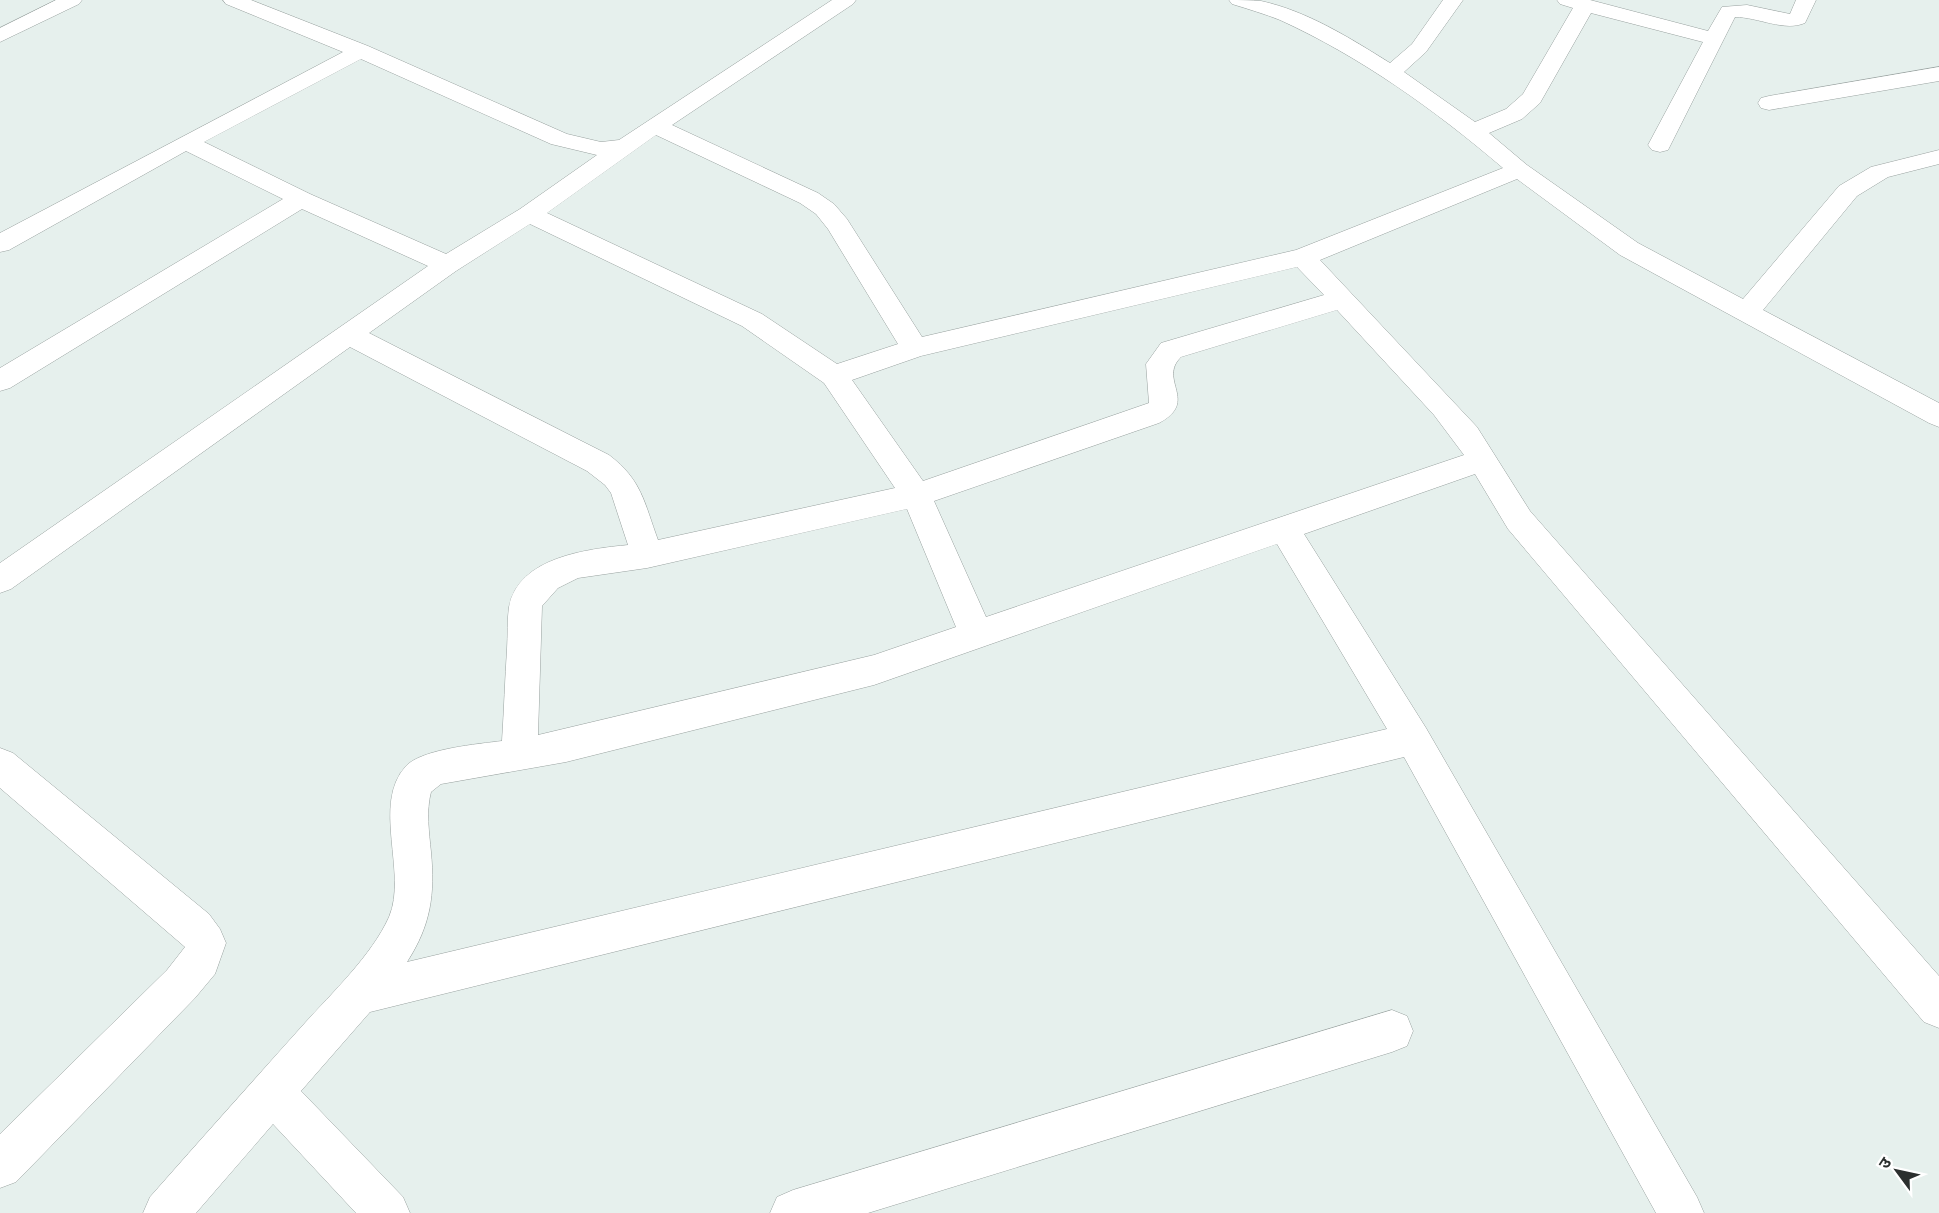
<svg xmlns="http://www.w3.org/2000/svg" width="1939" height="1213" viewBox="0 0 1939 1213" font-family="Quicksand,'Noto Sans Devanagari',sans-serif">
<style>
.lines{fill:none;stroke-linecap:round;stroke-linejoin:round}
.minor-casing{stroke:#98a19f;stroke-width:1}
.minor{fill:#fff;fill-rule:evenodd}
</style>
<rect width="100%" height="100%" fill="#e6f0ed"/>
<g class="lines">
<g class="minor-casing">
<g id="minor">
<polygon points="56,0 82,0 79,4 0,42 0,28"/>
<path d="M223,0H251L368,46L567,134L601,142L619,140L832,0H856L853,4L672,125L818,193L834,204L847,219L922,337L1296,250L1503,168C1435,110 1361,57 1280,20C1265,14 1248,9 1232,4L1229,0C1239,0 1251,0 1261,1C1307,11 1350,38 1390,63L1412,44L1443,0H1463L1426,52L1404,72L1475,122L1506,109L1523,94L1573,8L1560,4L1557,0H1590L1708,31L1722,7L1747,5L1790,14L1796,0H1816L1805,23C1784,32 1758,17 1735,17L1668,150L1660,152L1652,150L1648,145L1703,42L1591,13L1540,103L1522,119L1489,133L1527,165L1638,243L1743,299L1839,186L1871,167L1939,150V164L1888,177L1857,196L1763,310L1939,403V427L1929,423L1620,255L1517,179L1320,260L1477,427L1530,511L1939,976V1028L1924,1022L1508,529L1475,474L1304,534L1426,728L1697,1197L1704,1213H1656L1404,757L370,1012L301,1091L403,1197L410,1213H356L273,1124L196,1213H143L150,1197C201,1139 253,1081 304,1024C332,993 372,955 389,917C408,873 371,804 406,766C422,749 478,744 502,741C504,710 505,679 507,649C508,635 507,620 509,607C518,557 588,549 628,545L611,493L605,485L587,471L350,347L11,589L0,593V563L428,266L302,209L10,388L0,391V368L283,199L186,151L9,250L0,252V233L343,52L226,4ZM361,59L551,144L597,155L520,209L446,254L310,194L204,142ZM656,135L800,203L816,214L828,229L898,344L837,364L762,314L547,213ZM530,224L742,326L824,383L895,488L658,540C644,502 642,480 609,455L369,333L456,271ZM1297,267L1324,295L1161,343L1146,364L1149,403L923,481L852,380L921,356ZM1337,310L1434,415L1464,455L986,617L934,501L1159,423C1200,401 1157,380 1181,357ZM907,509L956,627L874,655L538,735L542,606L558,588L578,578L647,568ZM1277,544L1387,729L407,962C431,925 435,894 431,852C429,832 426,811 431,792L441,784L566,762L874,685Z"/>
<polygon points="1939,67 1939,81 1769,110 1761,108 1758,103 1761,98 1769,96"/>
<polygon points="0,748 13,753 209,914 220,929 226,943 215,974 195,998 16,1182 0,1188 0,1134 167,970 185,947 0,788"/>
<polygon points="1392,1010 1407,1016 1413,1031 1407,1046 1392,1052 868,1213 770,1213 777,1197 793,1190"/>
</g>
</g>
<use href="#minor" class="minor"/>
</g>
<g transform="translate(1897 1171) rotate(303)" stroke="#ffffff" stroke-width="4.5" paint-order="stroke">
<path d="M0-4.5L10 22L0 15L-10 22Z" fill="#2b2f2e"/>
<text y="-9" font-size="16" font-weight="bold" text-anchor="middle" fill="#2b2f2e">उ</text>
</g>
</svg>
